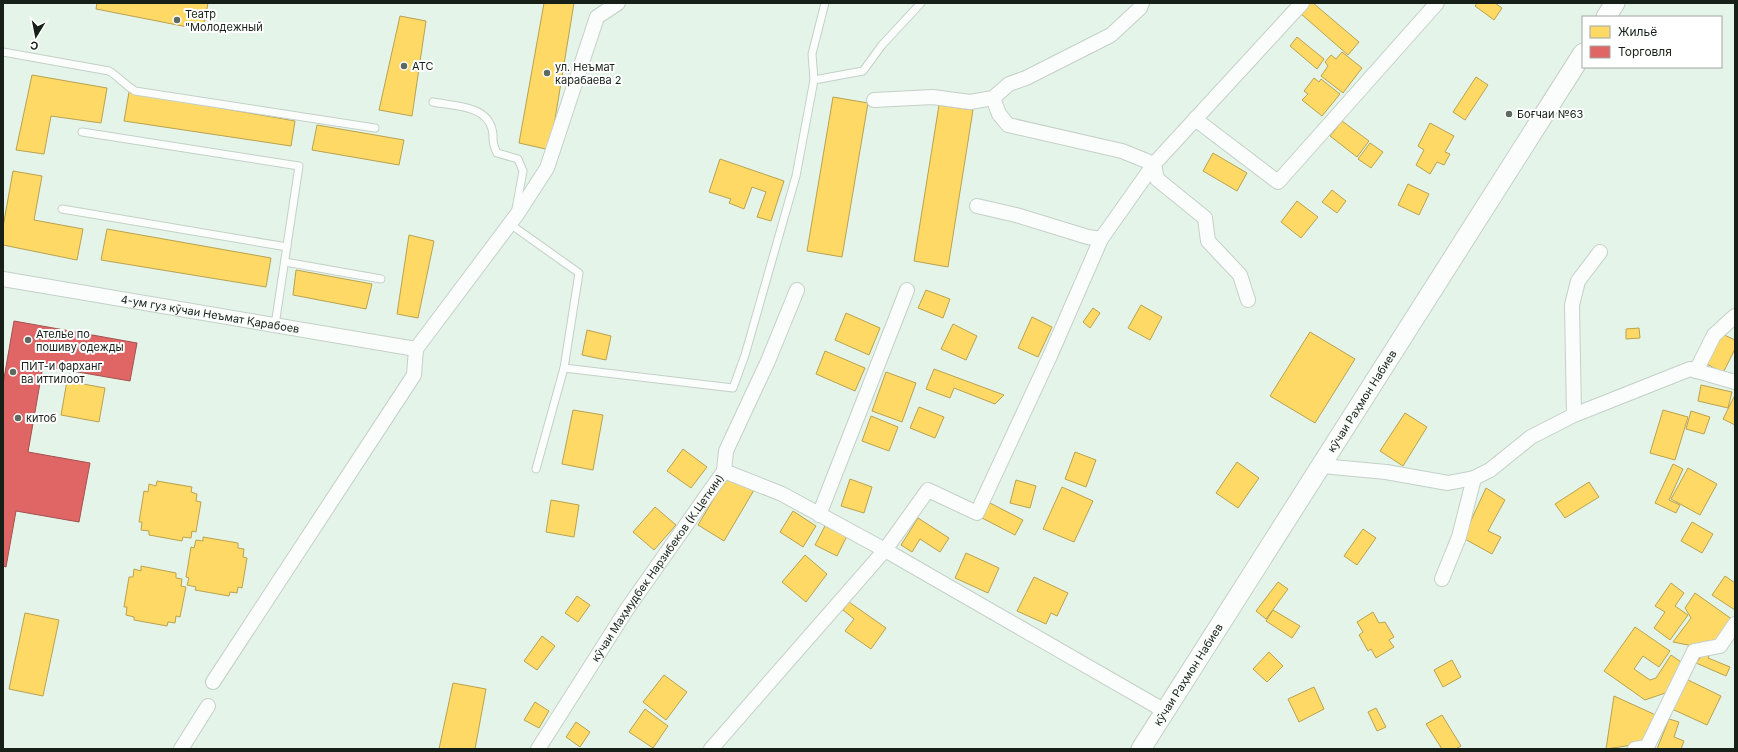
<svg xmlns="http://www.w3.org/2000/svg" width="1738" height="752" viewBox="0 0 1738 752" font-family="Inter,sans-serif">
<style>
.homes{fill:#ffd966;stroke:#b9a24f}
.shops{fill:#e06666;stroke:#a3514f}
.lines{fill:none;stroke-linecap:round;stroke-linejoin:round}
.lane-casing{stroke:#c4d0c7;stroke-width:9}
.street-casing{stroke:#c4d0c7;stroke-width:16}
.secondary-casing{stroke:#c4d0c7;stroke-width:21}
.lane{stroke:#fbfdfc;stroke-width:7}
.street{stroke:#fbfdfc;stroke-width:14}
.secondary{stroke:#fbfdfc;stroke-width:19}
.poi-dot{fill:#5e6a61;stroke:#fff;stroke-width:1.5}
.labels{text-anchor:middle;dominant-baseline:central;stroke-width:4;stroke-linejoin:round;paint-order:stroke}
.poi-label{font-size:11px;fill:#162018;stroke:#fff;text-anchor:start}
.street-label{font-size:11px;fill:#162018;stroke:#fff}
</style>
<rect width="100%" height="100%" fill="#e4f4e8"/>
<g class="homes">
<polygon points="97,3 208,3 203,30 96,9"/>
<polygon points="544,3 574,3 550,150 519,143"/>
<polygon points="1309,3 1313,3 1359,42 1348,55 1300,13"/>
<polygon points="1477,3 1495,3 1502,8 1494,20 1475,6"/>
<polygon points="400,16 426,21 412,116 379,110"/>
<polygon points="1297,37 1324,59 1317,69 1290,46"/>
<polygon points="1342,52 1362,68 1343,93 1321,76 1328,66 1325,62 1331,55 1336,59"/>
<polygon points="32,75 107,88 101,123 51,116 44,154 16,150"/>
<polygon points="1476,77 1488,85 1465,120 1453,112"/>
<polygon points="1314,78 1319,82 1321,79 1340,94 1322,116 1302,100 1308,94 1304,91"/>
<polygon points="129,92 295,121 291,146 124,121"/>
<polygon points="833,97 868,103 842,257 807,251"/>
<polygon points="939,105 973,110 948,267 914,261"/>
<polygon points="1342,121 1369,141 1357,157 1330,136"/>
<polygon points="1430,123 1454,136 1445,152 1450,154 1444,165 1437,162 1430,174 1416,165 1424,150 1418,146"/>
<polygon points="317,125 404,140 399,165 312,150"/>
<polygon points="1370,143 1383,152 1371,168 1358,159"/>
<polygon points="1213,153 1247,173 1237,191 1203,171"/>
<polygon points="720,159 784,181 771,221 757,217 766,192 752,187 744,209 729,203 731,199 709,192"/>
<polygon points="13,171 42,176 34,220 83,229 77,260 3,245 3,227"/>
<polygon points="1408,184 1429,194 1419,215 1398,205"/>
<polygon points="1332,190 1346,201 1337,213 1322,202"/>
<polygon points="1297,201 1318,217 1301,238 1281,222"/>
<polygon points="107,229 271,258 266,287 101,260"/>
<polygon points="409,235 434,241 418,318 397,314"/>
<polygon points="296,270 372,284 366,309 293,295"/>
<polygon points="926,290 950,299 943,318 918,308"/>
<polygon points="1141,305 1162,317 1150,340 1128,328"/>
<polygon points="1093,308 1100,313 1090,328 1083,322"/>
<polygon points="846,313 880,328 869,355 835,340"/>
<polygon points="1032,317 1052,327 1038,357 1018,348"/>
<polygon points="953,324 977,336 966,360 941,349"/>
<polygon points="1639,328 1640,338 1626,339 1626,329"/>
<polygon points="587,330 611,336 606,360 582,355"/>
<polygon points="1310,332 1355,359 1315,423 1270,396"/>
<polygon points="1720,333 1735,340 1735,349 1723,373 1705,363"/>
<polygon points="825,351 865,368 855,391 816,374"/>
<polygon points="934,369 1004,395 995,404 954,388 950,398 926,389"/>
<polygon points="886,372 916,383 902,422 872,411"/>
<polygon points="67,381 105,388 99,422 61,415"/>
<polygon points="1701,385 1732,392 1728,408 1698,401"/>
<polygon points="1735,395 1735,425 1723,419"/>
<polygon points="919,407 944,417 935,438 910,428"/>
<polygon points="573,410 603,415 593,470 562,464"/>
<polygon points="1663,410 1688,417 1675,460 1650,453"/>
<polygon points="1691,411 1710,417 1704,434 1686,429"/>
<polygon points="1405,413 1427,427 1403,466 1380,451"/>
<polygon points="871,416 898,427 889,451 862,441"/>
<polygon points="683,449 707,467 691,488 667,471"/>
<polygon points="1075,452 1096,460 1086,487 1065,479"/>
<polygon points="1237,462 1259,478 1238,508 1216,493"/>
<polygon points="1673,464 1683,469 1669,500 1680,505 1676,513 1655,503"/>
<polygon points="1688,468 1717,484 1700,515 1671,499"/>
<polygon points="728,475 754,490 724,541 698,525"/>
<polygon points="850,479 872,487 864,513 841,506"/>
<polygon points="1016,480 1036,486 1030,508 1010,503"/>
<polygon points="157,481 192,487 191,492 197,494 196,501 201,502 196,532 192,531 191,538 183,537 182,541 149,535 149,531 141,530 142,522 139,522 144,491 148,492 149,484 156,486"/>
<polygon points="1589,482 1599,497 1565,518 1555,504"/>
<polygon points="1062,487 1093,501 1074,542 1043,529"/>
<polygon points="1486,488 1505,500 1488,531 1501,537 1492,554 1463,538"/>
<polygon points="551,500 579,505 574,537 546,532"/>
<polygon points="990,503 1023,520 1015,535 982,518"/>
<polygon points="655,507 676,525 654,550 633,532"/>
<polygon points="793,511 816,526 803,547 780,532"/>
<polygon points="918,518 949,538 940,552 920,539 912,552 901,545"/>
<polygon points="1692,522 1713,534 1702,553 1681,541"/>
<polygon points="825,526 847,536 837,556 815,545"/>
<polygon points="1363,529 1376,538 1357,565 1344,556"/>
<polygon points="203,537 238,543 238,548 244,549 243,557 247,558 242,588 238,587 237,593 230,592 229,596 195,590 196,587 187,585 189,578 186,577 191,547 194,548 196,540 203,541"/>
<polygon points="966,553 999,568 988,593 955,578"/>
<polygon points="805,555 827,574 806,602 782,582"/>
<polygon points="141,566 176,573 176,578 182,579 181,586 186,587 180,617 176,616 175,623 168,622 167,626 134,620 134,617 126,615 127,607 124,607 129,577 133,577 134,569 141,571"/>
<polygon points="1725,576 1735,583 1735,610 1712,595"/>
<polygon points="1034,577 1068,593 1057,616 1051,613 1046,624 1017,611"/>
<polygon points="1278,582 1288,589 1266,619 1256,611"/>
<polygon points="1671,583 1684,593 1675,606 1688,615 1670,640 1654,628 1665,612 1655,606"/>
<polygon points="1695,593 1733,620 1721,639 1693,646 1673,642 1691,618 1685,608"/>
<polygon points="577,596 590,605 578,622 565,613"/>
<polygon points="849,602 886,628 871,649 845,631 854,619 843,610"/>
<polygon points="1273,610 1300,626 1292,638 1266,621"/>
<polygon points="1373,612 1379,623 1385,622 1394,637 1389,640 1394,647 1376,658 1371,649 1368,651 1359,635 1363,632 1357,622"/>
<polygon points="25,613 59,620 43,696 9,689"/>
<polygon points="1635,627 1670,651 1659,667 1643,656 1634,669 1650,680 1656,678 1671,655 1687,666 1671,691 1645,700 1604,671"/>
<polygon points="542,636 555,646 537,670 524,661"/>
<polygon points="1706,651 1712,651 1708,658 1730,667 1726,676 1696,663"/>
<polygon points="1269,652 1283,666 1267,682 1253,669"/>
<polygon points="1452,660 1461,677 1443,687 1434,670"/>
<polygon points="664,675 687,692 666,720 643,702"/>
<polygon points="1686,679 1721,696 1707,725 1672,709"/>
<polygon points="453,683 486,689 475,749 439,749"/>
<polygon points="1314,687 1324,709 1299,722 1288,699"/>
<polygon points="1614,696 1658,716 1646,743 1606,749"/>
<polygon points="535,702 549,711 539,728 524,720"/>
<polygon points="1376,708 1386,727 1377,731 1368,712"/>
<polygon points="645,709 668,726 653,748 629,732"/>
<polygon points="1442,715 1461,746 1456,749 1442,749 1426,724"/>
<polygon points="1669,719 1679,722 1674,737 1684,741 1681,749 1657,749"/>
<polygon points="576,722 590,732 580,747 566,737"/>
</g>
<polygon class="shops" points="14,321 137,343 130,381 43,366 28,452 90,463 79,522 16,511 6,567 3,566 3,384"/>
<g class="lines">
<g class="lane-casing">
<g id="lane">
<path d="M3,52L109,71C119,77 125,85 135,91L375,128"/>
<polyline points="814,80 812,54 825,3"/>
<path d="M433,102C453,106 486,105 492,129C495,140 490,139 497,153L518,159L523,171L516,209"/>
<polyline points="82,132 299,166 275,325"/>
<polyline points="62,209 287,247"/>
<polyline points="510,224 579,273 564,368 536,469"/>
<polyline points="285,262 381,279"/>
<polyline points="564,368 733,388 745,355 796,176 814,80 863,71 882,45 921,3"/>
</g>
</g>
<g class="street-casing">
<g id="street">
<polyline points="993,98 999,114 1008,125 1122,151 1154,164 1157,179 1205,218 1208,241 1240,275 1248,300"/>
<polyline points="874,100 933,97 970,102 993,98 1009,84 1026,78 1111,35 1140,8 1142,3"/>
<polyline points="1195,119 1278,182 1437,3"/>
<polyline points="977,206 1016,215 1088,237 1101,239"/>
<path id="s1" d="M3,279L416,349"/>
<polyline points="1696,371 1714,335 1735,316"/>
<polyline points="1574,415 1572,305 1578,281 1600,252"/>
<polyline points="1322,466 1386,472 1448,483 1474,478 1490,470 1531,437 1574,415 1690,369 1735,382"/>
<polyline points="724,471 782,494 885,550 1165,711"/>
<polyline points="819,515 907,290"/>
<polyline points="1442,579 1459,537 1474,478"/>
<polyline points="213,682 414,375 416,349 518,213 547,168 597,17 618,3"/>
<polyline points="181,749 208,706"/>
<path id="s2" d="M538,749L627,609L724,471L726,451L768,361L797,290"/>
<polyline points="711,749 885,550 928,490 977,513 1050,356 1101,239 1154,164 1302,3"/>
<polyline points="1635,749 1647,747 1694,651 1720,646 1735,624"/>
</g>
</g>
<g class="secondary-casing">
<g id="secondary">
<polyline points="1606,17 1615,3"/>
<path id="s3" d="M1141,749L1583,53"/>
</g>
</g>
<use href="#lane" class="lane"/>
<use href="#street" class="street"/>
<use href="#secondary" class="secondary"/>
</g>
<g class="poi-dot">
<circle cx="177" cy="20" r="4"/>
<circle cx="404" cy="66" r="4"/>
<circle cx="547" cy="73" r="4"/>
<circle cx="1509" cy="114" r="4"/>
<circle cx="28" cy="340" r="4"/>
<circle cx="13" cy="372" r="4"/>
<circle cx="18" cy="418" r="4"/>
</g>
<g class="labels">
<g class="poi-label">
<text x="185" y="14">Театр<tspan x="185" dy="13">"Молодежный</tspan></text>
<text x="412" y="66">АТС</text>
<text x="555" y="67">ул. Неъмат<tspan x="555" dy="13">карабаева 2</tspan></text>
<text x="1517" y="114">Боғчаи №63</text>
<text x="36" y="334">Ателье по<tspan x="36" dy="13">пошиву одежды</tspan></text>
<text x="21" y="366">ПИТ-и фарханг<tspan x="21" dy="13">ва иттилоот</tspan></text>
<text x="26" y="418">китоб</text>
</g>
<g class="street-label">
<text stroke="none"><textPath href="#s1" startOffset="210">4-ум гуз кӯчаи Неъмат Қарабоев</textPath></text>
<text stroke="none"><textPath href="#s3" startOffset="412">кӯчаи Раҳмон Набиев</textPath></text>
<text stroke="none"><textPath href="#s2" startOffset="217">кӯчаи Маҳмудбек Нарзибеков (К.Цеткин)</textPath></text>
<text stroke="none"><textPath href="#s3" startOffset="88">кӯчаи Раҳмон Набиев</textPath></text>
</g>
</g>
<rect width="1738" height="752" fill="none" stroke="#162018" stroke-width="8"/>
<rect x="1582" y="16" width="140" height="52" fill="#ffffff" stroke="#a2a6a3"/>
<rect x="1590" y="26" width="20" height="12" fill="#ffd966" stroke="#a2a6a3"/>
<text x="1618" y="36" font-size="12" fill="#162018">Жильё</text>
<rect x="1590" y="46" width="20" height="12" fill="#e06666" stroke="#a2a6a3"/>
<text x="1618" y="56" font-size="12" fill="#162018">Торговля</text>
<g transform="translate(36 36) rotate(190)" stroke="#ffffff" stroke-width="3" paint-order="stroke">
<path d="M0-3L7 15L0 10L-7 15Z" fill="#162018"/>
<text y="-6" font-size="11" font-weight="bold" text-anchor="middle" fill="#162018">С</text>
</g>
</svg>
